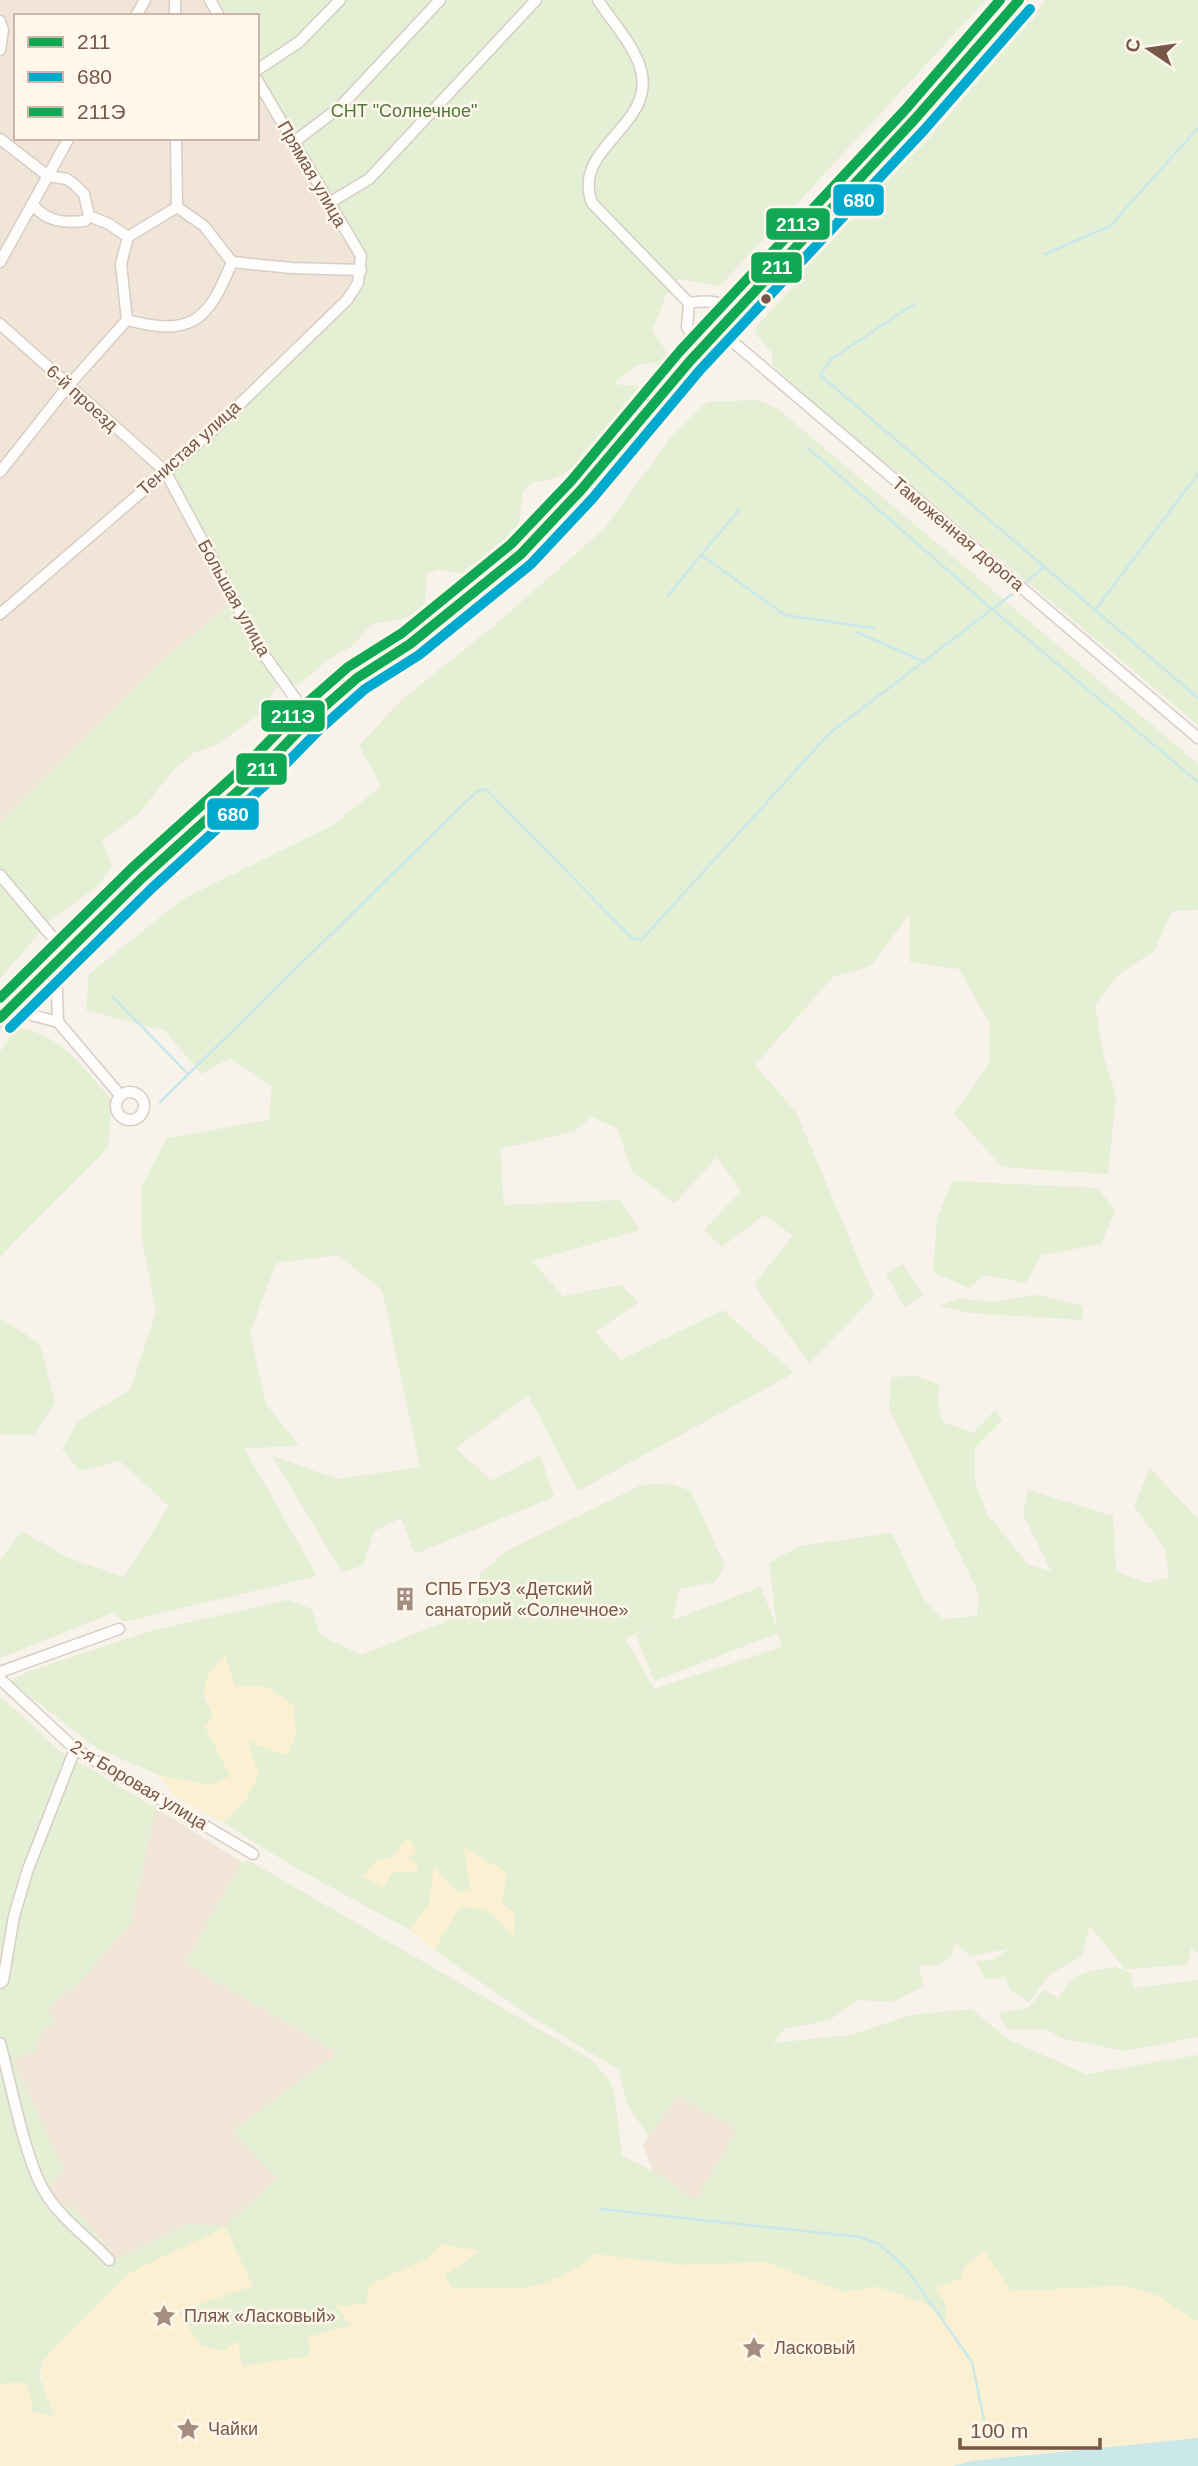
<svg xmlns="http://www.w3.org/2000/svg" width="1198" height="2466" viewBox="0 0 1198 2466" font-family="Arial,sans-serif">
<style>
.residential{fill:#f1e5d7}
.green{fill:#e4efd4;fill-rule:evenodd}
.sand{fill:#fbf0d1}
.water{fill:#cae7e9}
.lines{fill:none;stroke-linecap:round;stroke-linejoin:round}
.stream{stroke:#cae7e9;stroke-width:2.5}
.street-casing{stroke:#d6cec6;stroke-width:13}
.primary-casing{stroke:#d9cfc9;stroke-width:19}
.street{stroke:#fefdfc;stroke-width:10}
.primary{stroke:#f3ede5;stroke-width:16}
.bus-1-casing{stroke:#fff7ec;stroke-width:16}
.bus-2-casing{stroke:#fff7ec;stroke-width:16}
.bus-3-casing{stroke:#fff7ec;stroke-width:16}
.bus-1{stroke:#10a855;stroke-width:10}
.bus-2{stroke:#00a9ce;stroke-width:10}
.bus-3{stroke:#10a855;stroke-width:10}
.bus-dot{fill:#775848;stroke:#fff7ec;stroke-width:2.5}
.labels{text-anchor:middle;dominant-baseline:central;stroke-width:5;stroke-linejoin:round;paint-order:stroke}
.park-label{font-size:18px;fill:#50783c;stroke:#fff7ec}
.street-label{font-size:18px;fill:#775848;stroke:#fff7ec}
.poi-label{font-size:18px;fill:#775848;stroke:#fff7ec;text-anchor:start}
.line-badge{stroke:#fff7ec;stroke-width:2.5}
.badge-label{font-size:19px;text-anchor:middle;font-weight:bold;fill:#fff}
</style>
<rect width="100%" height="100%" fill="#f7f2ea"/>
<g class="residential">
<polygon points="0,0 210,0 219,16 16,16 16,138 257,138 257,80 361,256 366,277 347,300 234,601 163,660 0,821"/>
<polygon points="156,1808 242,1862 185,1963 338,2053 233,2131 277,2178 225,2227 188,2224 117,2259 74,2207 58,2204 49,2191 54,2180 64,2171 12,2060 35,2050 47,2010 79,1983 131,1922"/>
<polygon points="677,2096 738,2129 696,2201 653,2171 643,2145"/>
</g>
<g class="green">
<path d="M210,0H986L720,286L679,279L666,295L652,331L667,352L660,364C638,360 630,369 615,383L625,386L638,385L637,398C609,429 578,483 532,482L523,491L518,530L463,574L438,569L426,574L425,609L405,618L372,624L352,646L329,659L301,683L275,689L261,713L218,744L193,753L172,772L139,813L102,841L112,866L99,885L51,920L0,978V821L163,660L234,601L169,478L171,466L347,300L366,277L361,256L257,80V16H219Z"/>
<polygon points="1046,0 1198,0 1198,725 813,402 772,365 772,353 755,333 757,326 800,279 804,262 931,136"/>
<polygon points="758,400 778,409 1198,764 1198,910 1172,911 1154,951 1118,975 1095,1005 1104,1057 1116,1096 1108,1174 1002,1167 954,1113 989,1064 990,1024 959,969 910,962 910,913 871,966 833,977 755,1065 796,1112 874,1296 809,1364 754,1284 793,1236 764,1215 722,1247 704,1230 741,1191 717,1157 675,1203 632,1172 617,1128 591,1117 575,1131 500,1149 504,1205 620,1200 640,1230 532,1261 563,1296 621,1285 639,1302 595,1332 621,1360 723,1310 794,1373 578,1491 528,1395 456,1448 491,1481 540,1455 554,1497 415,1554 401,1518 374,1531 363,1565 342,1572 272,1456 338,1479 420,1467 382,1290 338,1255 276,1263 250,1333 266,1404 299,1446 244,1448 317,1576 123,1622 115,1612 0,1658 0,1560 22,1531 66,1557 124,1577 169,1506 120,1461 80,1471 62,1449 78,1421 130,1390 156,1312 142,1240 142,1186 167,1138 269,1120 272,1086 230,1058 201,1074 165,1031 86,1010 89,974 183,899 333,825 381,786 359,745 404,698 495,625 604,529 672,436 707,402"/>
<path d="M17,1027C65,1037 80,1065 112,1100L108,1147L0,1257V1052Z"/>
<polygon points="952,1181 1098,1188 1115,1211 1101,1244 1041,1255 1026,1283 984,1275 969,1288 933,1272 937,1219"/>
<polygon points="903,1264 923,1295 905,1307 886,1275"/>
<polygon points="1038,1295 1083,1306 1082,1320 971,1313 939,1306 960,1298 990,1302"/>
<polygon points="0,1318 40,1344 55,1403 34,1435 0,1434"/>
<path d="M916,1376L940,1385L937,1399L943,1422L973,1433L995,1410L1002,1420L975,1448V1481L987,1514L1029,1565L1051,1571L1023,1514L1028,1490L1113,1516L1116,1571L1145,1583L1169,1578L1165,1549L1134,1506L1150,1468L1198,1519V1953L1191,1948L1187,1965L1125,1969L1090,1926L1081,1957L1050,1974L1029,2002L1010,1990L1005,1977L985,1979L976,1961L993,1960L1008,1949L970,1956L954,1942L952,1956L940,1965L918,1966L924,1986L892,2002L857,2000L830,2020L784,2029L773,2043L850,2035L911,2015L972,2009L1009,2040L1086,2074L1198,2055V2322L1158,2296L1126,2286L1011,2291L960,2279L947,2307L945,2320L924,2303L878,2287L844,2292L813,2282L721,2266L683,2265L594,2254C576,2271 545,2286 520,2288C496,2289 477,2286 453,2290L444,2276L426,2259L391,2276L366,2304L337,2307L351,2325L310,2356L242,2366L238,2342L223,2351L201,2346L178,2312L197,2308L165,2257L129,2273L43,2361L39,2376L54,2416L32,2413L31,2397L4,2383L0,2386V1696L60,1751L156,1808L131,1922L79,1983L47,2009L55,2022L41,2033L35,2050L13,2060L64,2171L54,2180L49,2191L58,2204L74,2207L117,2259L188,2224L225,2226L277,2178L232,2131L338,2053L185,1963L242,1862L248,1860L592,2060L611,2083L615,2097L622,2156L653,2171L696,2201L737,2129L677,2096L649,2137L627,2104L619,2070L532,2017L434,1950L459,1908C487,1906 496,1915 513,1937L515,1913L470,1889L457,1892L434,1868L429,1903L410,1930L289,1864L224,1823L247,1798V1740L273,1748L296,1734L293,1705L267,1687L235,1686L225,1656L203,1695L213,1715L205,1727L231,1776L210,1785L159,1775L98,1749L10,1681L27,1672L150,1631L288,1600L312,1609L320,1635L361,1655L477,1609L480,1574L505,1552L641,1485L668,1483L691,1491L725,1566L715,1582L679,1589L673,1620L761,1587L777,1628L769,1563L800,1546L892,1533L923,1598L942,1619L977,1616L979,1594L889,1408L891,1377ZM661,1625L636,1635L654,1681L778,1633L782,1647L654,1689L625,1638Z"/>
<path d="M1117,1967L1131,1973L1134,1988L1198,1980V2037L1125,2051L1061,2038L1048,2030L1008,2029L998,2014L1029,2007L1044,1990L1059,1998C1072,1970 1089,1972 1117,1967Z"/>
</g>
<g class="sand">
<path d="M225,1655L235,1686L267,1687L293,1705L296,1734L287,1756L247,1741L259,1775L247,1798L224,1823L175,1796L159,1775L210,1785L230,1776L205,1727L213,1715C198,1685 204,1678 225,1655Z"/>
<polygon points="408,1836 417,1852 408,1859 419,1863 415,1873 393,1871 383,1888 362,1876 379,1859 392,1858"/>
<path d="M464,1848L507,1872L502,1904L515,1913L514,1938C497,1916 488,1906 459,1908L434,1950L410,1930L429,1903L434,1867L457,1892L470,1889Z"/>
<path d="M225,2227L253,2286L178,2312L201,2346L223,2351L238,2341L242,2366L310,2356L308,2337L351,2325L336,2306L366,2304L370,2284L426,2259L442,2244L480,2251L445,2276L453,2290C477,2286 496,2289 520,2288C545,2286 576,2271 594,2254L683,2265L766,2262L844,2292L877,2287L924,2303L945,2319L947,2307L936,2288L960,2279L965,2266L985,2251L1011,2291L1126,2286L1158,2296L1198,2322V2438L972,2461L952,2466H0V2386L4,2383H25L31,2397L32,2412L54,2416C47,2391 32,2373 51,2351L129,2273Z"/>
</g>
<polygon class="water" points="1198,2438 1198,2466 952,2466 972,2461"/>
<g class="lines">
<g class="stream">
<polyline points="1045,254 1110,226 1198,128"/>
<polyline points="914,304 831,359 820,375 1198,698"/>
<polyline points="808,448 993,610 1198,782"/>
<polyline points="701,555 739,510"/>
<polyline points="1025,583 1045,566"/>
<polyline points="667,597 701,555 785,615 874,628"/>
<polyline points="1095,610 1198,474"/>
<polyline points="856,632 925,662"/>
<polyline points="113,997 188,1074"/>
<polyline points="160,1102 476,792 486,789 632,938 642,939 830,733 1012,594"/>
<polyline points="600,2209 860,2237 879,2244 905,2267 972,2362 984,2420"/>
</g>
<g class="street-casing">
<g id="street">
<polyline points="175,0 175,16"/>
<polyline points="210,0 219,16"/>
<path d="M598,0C611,20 631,42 639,64C662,125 570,145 592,203L689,303"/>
<polyline points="136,16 145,0"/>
<polyline points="0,21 3,30 0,50"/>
<polyline points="257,70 299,42 340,0"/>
<polyline points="176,138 177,207"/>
<polyline points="0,139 48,176 67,179 74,184 84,194 89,216"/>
<polyline points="294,142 340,107 440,0"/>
<polyline points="329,203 369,179 536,0"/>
<path d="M32,204C47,222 63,223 85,221L89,216L109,224L128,237"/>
<path d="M177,207L204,226L232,262C208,321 192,337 127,320L121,264L128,237Z"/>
<polyline points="0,262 69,138"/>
<polyline points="232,262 292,268 361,270"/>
<polyline points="689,303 687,327 700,350"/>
<path d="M689,303C706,300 723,300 736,312"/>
<polyline points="0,324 165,471 262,652 310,719"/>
<polyline points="719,330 1198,738"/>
<polyline points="0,472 68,386 127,320"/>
<polyline points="0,614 211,432 347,300 358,283 361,256 257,80"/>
<polyline points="0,875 65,952"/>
<polyline points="56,963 58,1022"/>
<polyline points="9,1009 58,1022 120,1095"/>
<circle cx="130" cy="1106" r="14"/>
<polyline points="0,1672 119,1629"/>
<polyline points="0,1679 75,1749 253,1854"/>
<polyline points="0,1983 3,1981 14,1916 27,1872 75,1749"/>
<path d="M0,2043C11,2083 25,2161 46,2194C62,2220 89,2238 109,2260"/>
</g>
</g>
<g class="primary-casing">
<polyline id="primary" points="0,1018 142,878 256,775 310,719 357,678 410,644 521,554 581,490 690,361 915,119 1019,0"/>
</g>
<use href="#street" class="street"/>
<use href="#primary" class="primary"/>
<g class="bus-1-casing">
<polyline id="bus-1" points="0,1018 142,878 256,775 310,719 357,678 410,644 521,554 581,490 690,361 915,119 1019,0"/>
</g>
<g class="bus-2-casing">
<polyline id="bus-2" points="10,1028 152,888 265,785 320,729 365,689 419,655 531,564 592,499 700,370 925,129 1030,9"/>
</g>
<g class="bus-3-casing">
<polyline id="bus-3" points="0,998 132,868 246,765 301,708 348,667 402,633 511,544 571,481 680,351 905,110 1000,0"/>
</g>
<use href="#bus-1" class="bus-1"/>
<use href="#bus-2" class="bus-2"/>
<use href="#bus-3" class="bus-3"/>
</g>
<defs>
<g id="building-bare" transform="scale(1.89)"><path d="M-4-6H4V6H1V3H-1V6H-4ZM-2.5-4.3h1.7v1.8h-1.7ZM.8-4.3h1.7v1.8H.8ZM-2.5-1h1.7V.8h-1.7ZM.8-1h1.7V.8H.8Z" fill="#a48e81" stroke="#fff7ec" stroke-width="2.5" paint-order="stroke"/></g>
<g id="sight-bare" transform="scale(1.89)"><path d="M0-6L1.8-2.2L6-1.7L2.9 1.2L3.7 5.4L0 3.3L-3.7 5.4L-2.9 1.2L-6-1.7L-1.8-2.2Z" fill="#a48e81" stroke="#fff7ec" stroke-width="2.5" paint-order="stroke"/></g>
</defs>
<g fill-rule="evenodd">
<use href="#building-bare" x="405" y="1599"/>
<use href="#sight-bare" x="164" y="2316"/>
<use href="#sight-bare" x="754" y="2348"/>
<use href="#sight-bare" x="188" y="2429"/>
</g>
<circle class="bus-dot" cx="766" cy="299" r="6"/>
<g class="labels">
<g class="park-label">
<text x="404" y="111">СНТ "Солнечное"</text>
</g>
<g class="street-label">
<text transform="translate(312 174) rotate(60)">Прямая улица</text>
<text transform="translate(82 398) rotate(42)">6-й проезд</text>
<text transform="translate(189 448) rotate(-42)">Тенистая улица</text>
<text transform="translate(958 534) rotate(40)">Таможенная дорога</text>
<text transform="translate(234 598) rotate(61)">Большая улица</text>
<text transform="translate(139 1785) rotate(31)">2-я Боровая улица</text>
</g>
<g class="poi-label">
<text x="425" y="1589">СПБ ГБУЗ «Детский<tspan x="425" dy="21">санаторий «Солнечное»</tspan></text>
<text x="184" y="2316">Пляж «Ласковый»</text>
<text x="774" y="2348">Ласковый</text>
<text x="208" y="2429">Чайки</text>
</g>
</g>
<g class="line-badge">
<rect x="832" y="183" width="53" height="34" rx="7" fill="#00a9ce"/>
<rect x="765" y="207" width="66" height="34" rx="7" fill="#10a855"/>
<rect x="750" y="251" width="53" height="33" rx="7" fill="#10a855"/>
<rect x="260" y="699" width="66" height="34" rx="7" fill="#10a855"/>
<rect x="235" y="752" width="53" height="34" rx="7" fill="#10a855"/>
<rect x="206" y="797" width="54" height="34" rx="7" fill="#00a9ce"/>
</g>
<g class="badge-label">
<text x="859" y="207">680</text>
<text x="798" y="231">211Э</text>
<text x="777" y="274">211</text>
<text x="293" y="723">211Э</text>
<text x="262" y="776">211</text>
<text x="233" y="821">680</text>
</g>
<rect x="14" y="14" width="245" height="126" fill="#fff7ec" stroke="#c9b7aa" stroke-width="2"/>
<rect x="28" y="37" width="35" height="10" fill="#10a855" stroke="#c9b7aa" stroke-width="2"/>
<text x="77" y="49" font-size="21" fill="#775848">211</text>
<rect x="28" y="72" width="35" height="10" fill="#00a9ce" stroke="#c9b7aa" stroke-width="2"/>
<text x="77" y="84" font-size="21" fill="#775848">680</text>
<rect x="28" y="107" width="35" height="10" fill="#10a855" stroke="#c9b7aa" stroke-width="2"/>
<text x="77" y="119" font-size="21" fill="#775848">211Э</text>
<g transform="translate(1149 49) rotate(283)" stroke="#fff7ec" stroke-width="5" paint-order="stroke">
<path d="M0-5L12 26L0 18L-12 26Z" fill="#775848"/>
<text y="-10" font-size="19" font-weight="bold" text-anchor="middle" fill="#775848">С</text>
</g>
<path d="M960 2438v10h140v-10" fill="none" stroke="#775848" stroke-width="3.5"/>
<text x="970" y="2438" font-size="21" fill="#775848" stroke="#fff7ec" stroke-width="5" paint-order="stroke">100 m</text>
</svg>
